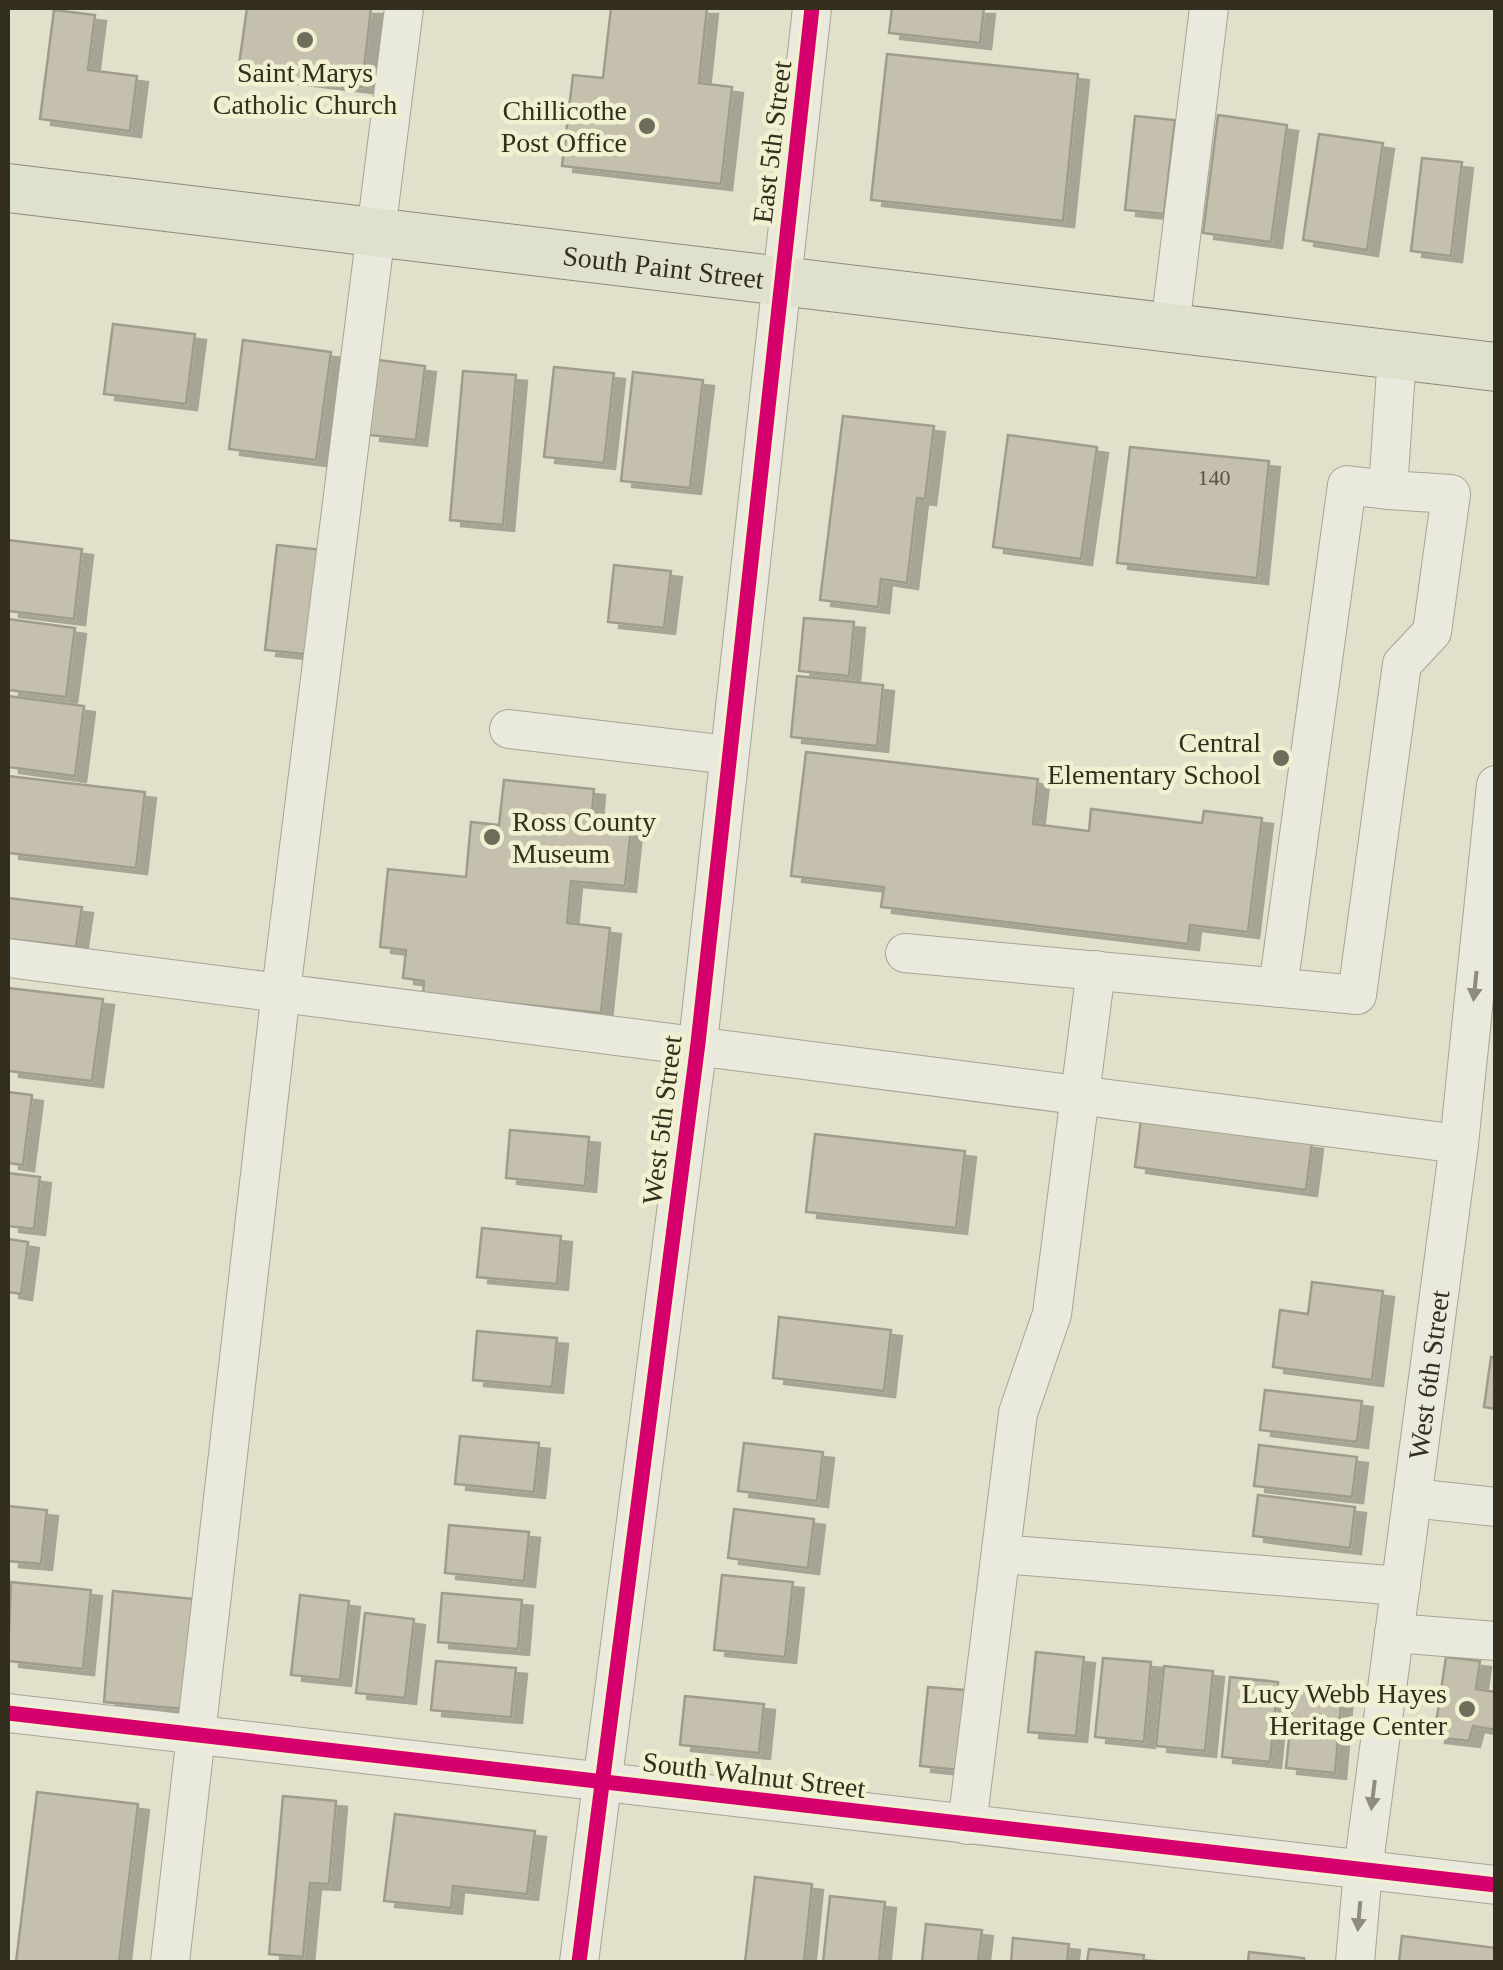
<svg xmlns="http://www.w3.org/2000/svg" width="1503" height="1970" viewBox="0 0 1503 1970" font-family="'Times New Roman',serif">
<style>
.building{fill:#c4c0ad;stroke:#a09c8b;stroke-width:2.5;filter:url(#shadow)}
.lines{fill:none;stroke-linecap:round;stroke-linejoin:round}
.minor-casing{stroke:#a6a495;stroke-width:40}
.major-casing{stroke:#8c8a7b;stroke-width:50}
.minor{stroke:#eae9dd;stroke-width:38}
.major{stroke:#e0e0cf;stroke-width:48}
.cycleway-casing{stroke:#f1f1d2;stroke-width:21}
.cycleway{stroke:#d6006c;stroke-width:15}
.oneway{fill:#8e8c7e}
.poi-dot{fill:#706c5b;stroke:#f1f1d2;stroke-width:4}
.labels{text-anchor:middle;dominant-baseline:central;stroke-width:9;stroke-linejoin:round;paint-order:stroke}
.number-label{font-size:22px;fill:#575242}
.poi-label{font-size:28px;fill:#332e1e;stroke:#f1f1d2;text-anchor:end}
.street-label{font-size:28px;fill:#332e1e;stroke:#f1f1d2}
</style>
<defs>
<filter id="shadow"><feDropShadow dx="11" dy="6" stdDeviation="0" flood-color="#0004"/></filter>
</defs>
<rect width="100%" height="100%" fill="#e1e0cb"/>
<g class="building">
<polygon points="247,8 371,8 362,87 238,72"/>
<polygon points="611,8 707,8 699,83 732,87 721,184 562,166 573,75 603,78"/>
<polygon points="892,8 984,8 980,43 889,33"/>
<polygon points="54,10 95,15 88,70 137,76 130,131 40,119"/>
<polygon points="887,54 1078,74 1063,221 871,200"/>
<polygon points="1218,115 1287,125 1271,242 1203,233"/>
<polygon points="1135,116 1175,120 1164,214 1125,210"/>
<polygon points="1319,134 1383,143 1367,250 1303,240"/>
<polygon points="1422,158 1462,162 1451,256 1411,251"/>
<polygon points="113,324 195,334 186,404 104,394"/>
<polygon points="243,340 331,352 316,460 229,449"/>
<polygon points="378,360 425,366 416,440 369,435"/>
<polygon points="554,367 614,373 604,463 544,457"/>
<polygon points="463,371 516,375 503,525 450,520"/>
<polygon points="633,372 703,380 690,488 621,481"/>
<polygon points="843,416 934,426 925,499 917,498 907,583 881,579 878,607 820,600"/>
<polygon points="1008,435 1097,447 1081,559 993,547"/>
<polygon points="1130,447 1269,461 1257,578 1117,563"/>
<polygon points="8,540 82,549 74,619 8,611"/>
<polygon points="277,545 324,550 313,655 265,650"/>
<polygon points="614,565 671,571 664,628 608,622"/>
<polygon points="804,618 854,622 849,676 799,671"/>
<polygon points="8,619 75,628 66,697 8,690"/>
<polygon points="797,676 883,685 877,746 791,737"/>
<polygon points="8,696 84,706 75,776 8,767"/>
<polygon points="806,752 1038,779 1033,824 1089,831 1091,809 1202,823 1204,811 1262,818 1248,932 1190,925 1188,944 881,907 884,887 791,876"/>
<polygon points="8,776 145,792 136,868 8,853"/>
<polygon points="504,780 594,789 592,816 632,820 625,886 571,881 567,923 610,928 601,1013 423,994 424,981 403,978 406,950 380,947 388,869 466,877 471,822 499,825"/>
<polygon points="8,898 82,907 76,947 8,939"/>
<polygon points="8,988 103,999 92,1081 8,1071"/>
<polygon points="8,1092 32,1095 23,1165 8,1163"/>
<polygon points="1141,1120 1312,1143 1306,1190 1135,1167"/>
<polygon points="510,1130 589,1137 585,1186 506,1178"/>
<polygon points="815,1134 965,1151 956,1228 806,1212"/>
<polygon points="8,1173 40,1177 34,1229 8,1226"/>
<polygon points="482,1228 561,1236 557,1284 477,1277"/>
<polygon points="8,1239 28,1242 21,1294 8,1292"/>
<polygon points="1312,1282 1383,1291 1372,1380 1273,1367 1280,1310 1308,1314"/>
<polygon points="779,1317 891,1330 884,1391 773,1378"/>
<polygon points="477,1331 557,1338 552,1387 473,1380"/>
<polygon points="1491,1357 1496,1358 1496,1409 1484,1407"/>
<polygon points="1265,1390 1362,1401 1357,1442 1260,1430"/>
<polygon points="460,1436 539,1443 534,1492 455,1484"/>
<polygon points="744,1443 823,1452 817,1501 738,1491"/>
<polygon points="1259,1445 1357,1457 1352,1497 1254,1486"/>
<polygon points="1258,1495 1355,1507 1350,1548 1253,1536"/>
<polygon points="8,1506 47,1510 41,1564 8,1561"/>
<polygon points="734,1509 814,1519 808,1568 728,1558"/>
<polygon points="449,1525 529,1532 524,1581 445,1573"/>
<polygon points="722,1575 793,1582 785,1657 714,1650"/>
<polygon points="11,1582 91,1590 83,1669 8,1661"/>
<polygon points="113,1591 195,1599 185,1709 104,1702"/>
<polygon points="442,1593 522,1600 518,1649 438,1642"/>
<polygon points="300,1595 349,1601 340,1680 291,1675"/>
<polygon points="365,1613 414,1619 405,1698 356,1693"/>
<polygon points="1036,1652 1084,1657 1076,1736 1028,1732"/>
<polygon points="1446,1657 1480,1661 1476,1689 1496,1692 1496,1730 1473,1726 1469,1741 1434,1737"/>
<polygon points="1103,1658 1151,1662 1144,1742 1095,1737"/>
<polygon points="436,1661 516,1668 511,1717 431,1710"/>
<polygon points="1164,1666 1213,1671 1205,1751 1156,1746"/>
<polygon points="1230,1677 1278,1682 1270,1762 1222,1757"/>
<polygon points="928,1687 976,1691 969,1771 920,1766"/>
<polygon points="1294,1689 1342,1693 1335,1773 1286,1768"/>
<polygon points="685,1696 764,1704 759,1753 680,1745"/>
<polygon points="37,1792 138,1804 119,1962 16,1962"/>
<polygon points="283,1796 336,1801 329,1884 310,1883 303,1957 269,1954"/>
<polygon points="395,1814 535,1831 527,1894 453,1886 451,1908 384,1901"/>
<polygon points="755,1877 812,1884 804,1962 745,1962"/>
<polygon points="830,1896 885,1902 879,1962 823,1962"/>
<polygon points="926,1924 982,1930 978,1962 922,1962"/>
<polygon points="1402,1936 1496,1948 1496,1962 1399,1962"/>
<polygon points="1013,1938 1069,1944 1067,1962 1011,1962"/>
<polygon points="1089,1949 1144,1955 1143,1962 1087,1962"/>
<polygon points="1249,1952 1304,1958 1304,1962 1248,1962"/>
</g>
<g class="lines">
<g class="minor-casing">
<g id="minor">
<polyline points="1170,327 1209,8"/>
<polyline points="509,729 729,755"/>
<polyline points="905,953 1357,995 1402,664 1432,632 1451,494 1388,490 1397,355"/>
<polyline points="8,958 1459,1144"/>
<polyline points="1278,988 1347,485 1388,490"/>
<polyline points="1412,1498 1496,1507"/>
<polyline points="1001,1554 1401,1586"/>
<polyline points="1394,1633 1496,1641"/>
<polyline points="8,1713 1496,1885"/>
<polyline points="967,1825 1018,1413 1052,1314 1096,970"/>
<polyline points="170,1962 281,991 404,8"/>
<polyline points="579,1962 698,1043 812,8"/>
<path id="s1" d="M1355,1962L1363,1870L1459,1144L1496,785"/>
</g>
</g>
<g class="major-casing">
<g id="major">
<path id="s2" d="M8,188L1496,367"/>
</g>
</g>
<use href="#minor" class="minor"/>
<use href="#major" class="major"/>
<g class="cycleway-casing">
<g id="cycleway">
<polyline points="8,1713 1496,1885"/>
<polyline points="579,1962 698,1043 812,8"/>
</g>
</g>
<use href="#cycleway" class="cycleway"/>
</g>
<defs><path id="oneway-solid" d="M-6-.8H1V-3.2L6.5 0L1 3.2V.8H-6Z" transform="scale(2.5)"/></defs>
<g class="oneway">
<use href="#oneway-solid" transform="translate(1475 986) rotate(96)"/>
<use href="#oneway-solid" transform="translate(1373 1795) rotate(97)"/>
<use href="#oneway-solid" transform="translate(1359 1916) rotate(95)"/>
</g>
<g class="poi-dot">
<circle cx="305" cy="40" r="10"/>
<circle cx="647" cy="126" r="10"/>
<circle cx="1281" cy="758" r="10"/>
<circle cx="492" cy="837" r="10"/>
<circle cx="1467" cy="1709" r="10"/>
</g>
<g class="labels">
<g class="number-label">
<text x="1214" y="477">140</text>
</g>
<g class="poi-label">
<text x="305" y="72" text-anchor="middle">Saint Marys<tspan x="305" dy="32">Catholic Church</tspan></text>
<text x="627" y="110">Chillicothe<tspan x="627" dy="32">Post Office</tspan></text>
<text x="1261" y="742">Central<tspan x="1261" dy="32">Elementary School</tspan></text>
<text x="512" y="821" text-anchor="start">Ross County<tspan x="512" dy="32">Museum</tspan></text>
<text x="1447" y="1693">Lucy Webb Hayes<tspan x="1447" dy="32">Heritage Center</tspan></text>
</g>
<g class="street-label">
<text transform="translate(772 142) rotate(-83)">East 5th Street</text>
<text stroke="none"><textPath href="#s2" startOffset="660">South Paint Street</textPath></text>
<text transform="translate(662 1120) rotate(-83)">West 5th Street</text>
<text stroke="none"><textPath href="#s1" startOffset="592">West 6th Street</textPath></text>
<text transform="translate(754 1775) rotate(7)">South Walnut Street</text>
</g>
</g>
<rect width="1503" height="1970" fill="none" stroke="#332e1e" stroke-width="20"/>
</svg>
